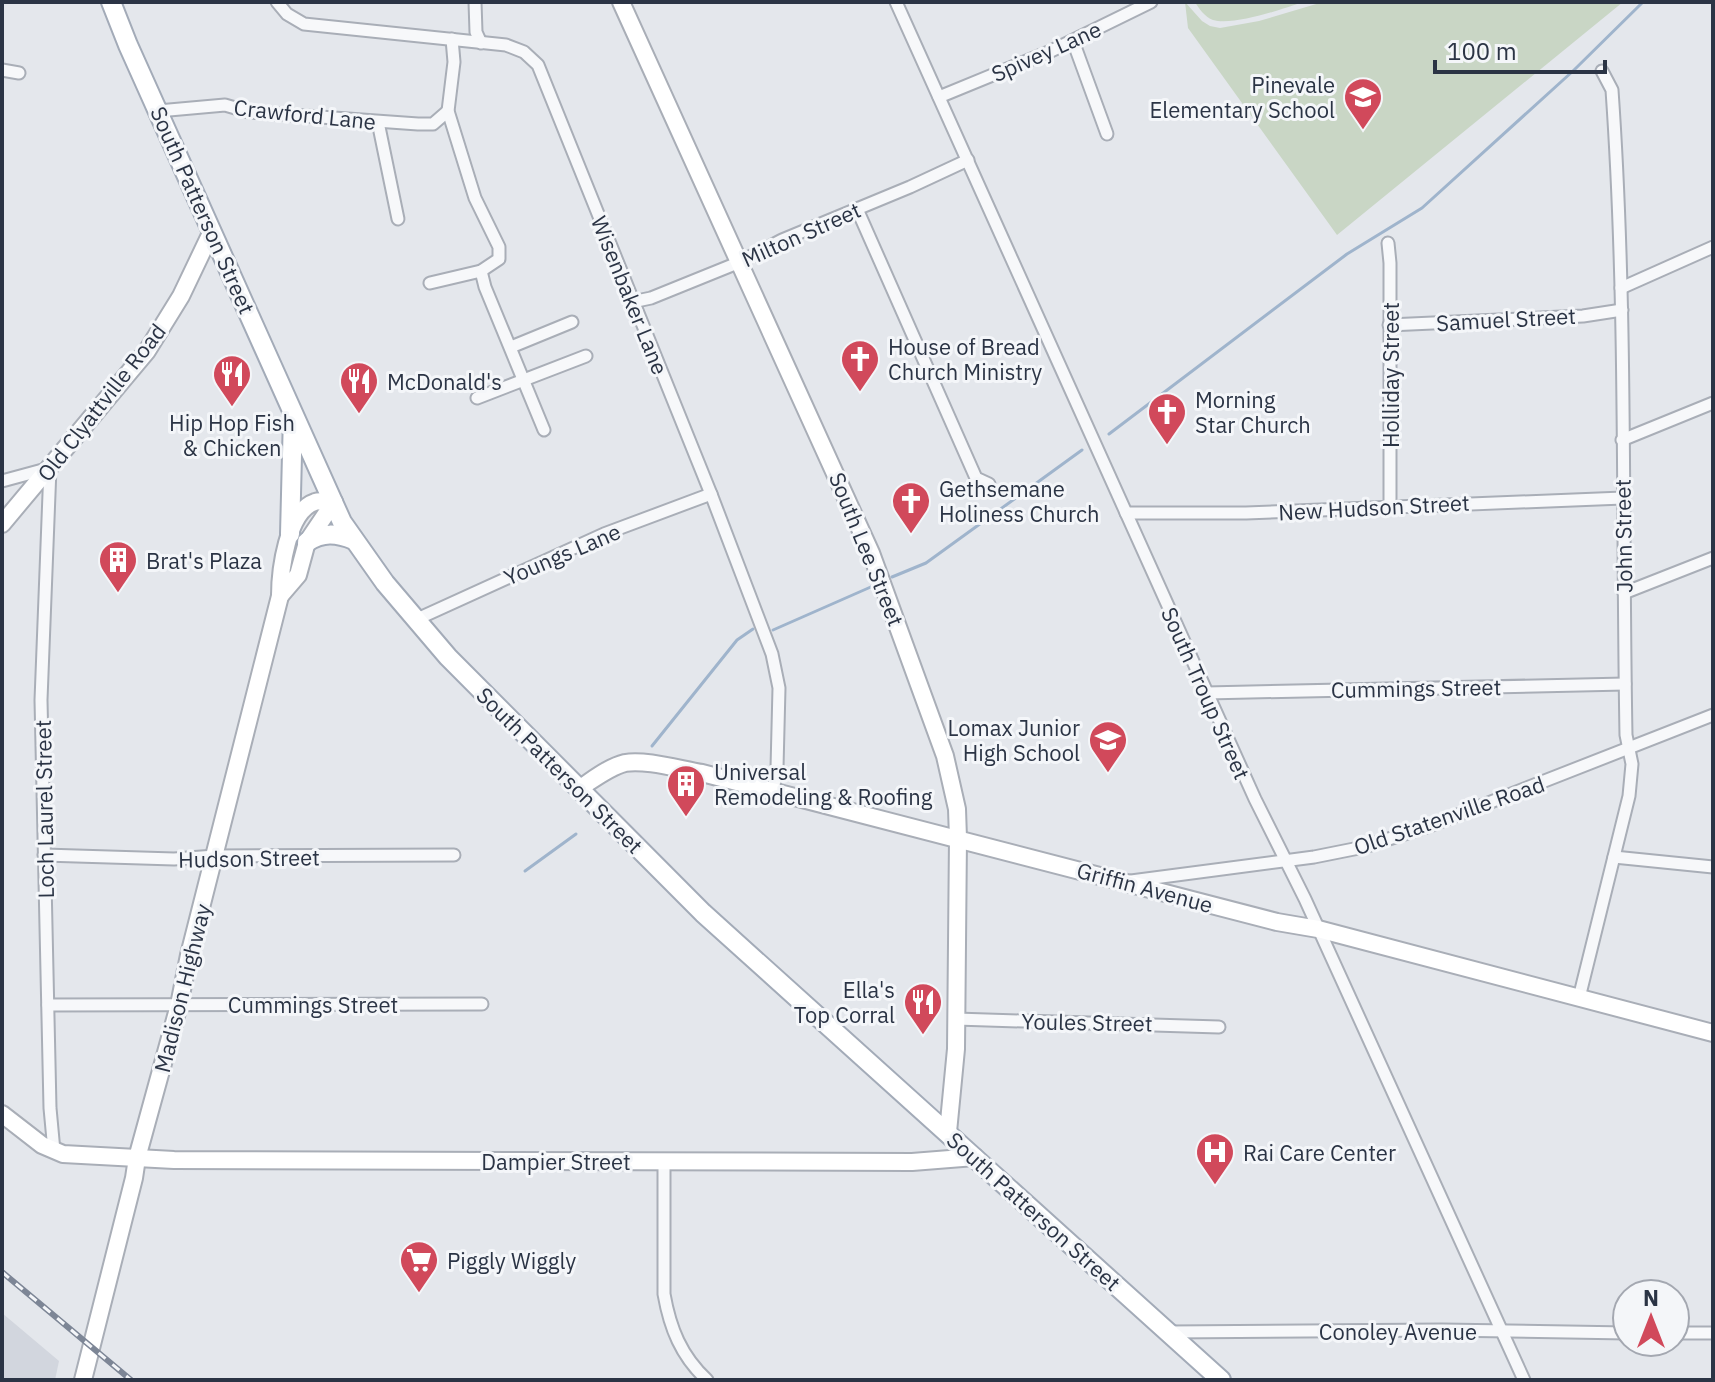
<svg xmlns="http://www.w3.org/2000/svg" width="1715" height="1382" viewBox="0 0 1715 1382" font-family="'IBM Plex Sans',sans-serif">
<style>
.built{fill:#d2d6de}
.green{fill:#c9d6c5}
.lines{fill:none;stroke-linecap:round;stroke-linejoin:round}
.stream{stroke:#9fb4cc;stroke-width:3}
.street-casing{stroke:#a9aeb7;stroke-width:15}
.secondary-casing{stroke:#a9aeb7;stroke-width:20}
.primary-casing{stroke:#a3abb8;stroke-width:22}
.street{stroke:#f7f8fa;stroke-width:11}
.secondary{stroke:#fff;stroke-width:16}
.primary{stroke:#fff;stroke-width:18}
.rail-casing{stroke:#7d8696;stroke-width:6}
.rail{stroke:#f4f6f9;stroke-width:3;stroke-dasharray:9;stroke-linecap:butt}
.labels{text-anchor:middle;dominant-baseline:central;stroke-width:6;stroke-linejoin:round;paint-order:stroke}
.street-label{font-size:22px;fill:#2b3445;stroke:#f4f6f9}
.poi-label{font-size:22px;fill:#2b3445;stroke:#f4f6f9;text-anchor:start}
</style>
<rect width="100%" height="100%" fill="#e4e7ec"/>
<polygon class="built" points="2,1313 59,1361 55,1380 2,1380"/>
<g class="green">
<polygon points="1185,2 1202,21 1210,26 1220,28 1259,21 1323,2 1623,2 1337,235 1188,28"/>
<path d="M1195,2H1303C1283,9 1233,26 1213,20C1205,17 1199,9 1195,2Z"/>
</g>
<g class="lines">
<g class="stream">
<polyline points="1109,434 1347,254 1422,208 1573,71 1643,2"/>
<polyline points="892,577 926,563 1082,450"/>
<polyline points="773,630 873,586"/>
<polyline points="652,746 737,640 753,629"/>
<polyline points="525,871 576,834"/>
</g>
<g class="street-casing">
<g id="street">
<polyline points="277,2 287,14 304,24 506,45 524,52 538,65 711,494 772,654 779,688 777,768 773,791"/>
<polyline points="475,2 476,32 481,43"/>
<polyline points="896,2 1255,799 1305,899 1524,1380"/>
<polyline points="1073,41 1107,134"/>
<polyline points="2,70 19,73"/>
<polyline points="939,97 1051,51 1151,2"/>
<polyline points="158,111 225,105 249,112 418,124 433,124 448,111"/>
<polyline points="378,122 398,219"/>
<polyline points="857,209 976,478 989,484"/>
<polyline points="1388,243 1390,263 1390,506"/>
<polyline points="481,271 485,287 544,430"/>
<polyline points="430,283 481,271 499,259 499,247 475,198 448,111 454,62 452,39"/>
<polyline points="1621,288 1713,247"/>
<polyline points="632,302 651,298 740,262 782,240 910,187 968,160"/>
<polyline points="1389,325 1583,316 1622,310"/>
<polyline points="511,347 572,322"/>
<polyline points="477,398 586,356"/>
<polyline points="1622,440 1713,403"/>
<polyline points="2,481 50,468 41,700 50,1108 54,1151"/>
<polyline points="1126,513 1246,513 1623,498"/>
<polyline points="1624,593 1713,558"/>
<polyline points="415,620 604,534 711,494"/>
<polyline points="1206,693 1625,684"/>
<polyline points="44,855 174,859 215,856 454,855"/>
<polyline points="1614,857 1713,867"/>
<polyline points="1131,881 1314,857 1364,847 1432,825 1713,715"/>
<path d="M1579,998L1629,796L1632,764L1626,735C1622,519 1627,304 1612,90L1602,71"/>
<polyline points="48,1005 482,1004"/>
<polyline points="956,1019 1219,1027"/>
<path d="M664,1161V1294C670,1328 681,1356 707,1380"/>
<polyline points="1169,1332 1442,1330 1627,1333"/>
<polyline points="1675,1333 1713,1333"/>
</g>
</g>
<g class="secondary-casing">
<g id="secondary">
<polyline points="621,2 871,553 945,756 957,809 958,838 956,1049 948,1132"/>
<polyline points="2,524 147,351 181,296 212,231"/>
<polyline points="280,596 298,575 307,542 334,502"/>
<path d="M580,788C594,779 609,767 625,763C645,759 682,770 702,773L1277,922L1318,929L1713,1033"/>
<polyline points="2,1114 42,1145 63,1154 174,1160 912,1162 975,1157"/>
<path d="M83,1380L134,1178L137,1158L179,1005L189,955L280,596C280,571 287,511 315,502C320,500 328,502 334,502"/>
</g>
</g>
<g class="primary-casing">
<g id="primary">
<polyline points="111,2 128,45 342,522 385,583 448,657 703,913 1221,1380"/>
<polyline points="290,534 293,415"/>
<path d="M307,542C323,532 336,533 354,540"/>
</g>
</g>
<use href="#street" class="street"/>
<use href="#secondary" class="secondary"/>
<use href="#primary" class="primary"/>
<g class="rail-casing">
<polyline id="rail" points="2,1272 131,1380"/>
</g>
<use href="#rail" class="rail"/>
</g>
<defs>
<g id="school-pin" transform="scale(2)"><path d="M0 17L-7.5 6A9.5 9.5 0 1 1 7.5 6Z" fill="#d1495b" stroke="#f4f6f9"/><path d="M0-5L7-2L0 1L-7-2ZM-4 1L0 2.5L4 1V4Q0 6-4 4Z" fill="#fff"/></g>
<g id="church-pin" transform="scale(2)"><path d="M0 17L-7.5 6A9.5 9.5 0 1 1 7.5 6Z" fill="#d1495b" stroke="#f4f6f9"/><path d="M-1.2-6h2.4v3.5h3.3v2.4h-3.3V6h-2.4V-.1h-3.3v-2.4h3.3Z" fill="#fff"/></g>
<g id="restaurant-pin" transform="scale(2)"><path d="M0 17L-7.5 6A9.5 9.5 0 1 1 7.5 6Z" fill="#d1495b" stroke="#f4f6f9"/><path d="M-5-6h1v4h1v-4h1v4h1v-4h1v5L-1.5 .5V6h-2V.5L-5-1ZM5-6V6H3V1.5H1.5Q1.5-4 5-6Z" fill="#fff"/></g>
<g id="building-pin" transform="scale(2)"><path d="M0 17L-7.5 6A9.5 9.5 0 1 1 7.5 6Z" fill="#d1495b" stroke="#f4f6f9"/><path d="M-4-6H4V6H1V3H-1V6H-4ZM-2.5-4.3h1.7v1.8h-1.7ZM.8-4.3h1.7v1.8H.8ZM-2.5-1h1.7V.8h-1.7ZM.8-1h1.7V.8H.8Z" fill="#fff"/></g>
<g id="hospital-pin" transform="scale(2)"><path d="M0 17L-7.5 6A9.5 9.5 0 1 1 7.5 6Z" fill="#d1495b" stroke="#f4f6f9"/><path d="M-5-5h3v3.5h4V-5h3V5h-3V1.5h-4V5h-3Z" fill="#fff"/></g>
<g id="supermarket-pin" transform="scale(2)"><path d="M0 17L-7.5 6A9.5 9.5 0 1 1 7.5 6Z" fill="#d1495b" stroke="#f4f6f9"/><path d="M-6-5.5h2.5l.6 2H6L4.5 2H-2.5L-4.4-4H-6ZM-1.5 3.2a1.3 1.3 0 1 0 .1 0ZM3 3.2a1.3 1.3 0 1 0 .1 0Z" fill="#fff"/></g>
</defs>
<g fill-rule="evenodd">
<use href="#school-pin" x="1363" y="97"/>
<use href="#church-pin" x="860" y="359"/>
<use href="#restaurant-pin" x="232" y="374"/>
<use href="#restaurant-pin" x="359" y="381"/>
<use href="#church-pin" x="1167" y="412"/>
<use href="#church-pin" x="911" y="501"/>
<use href="#building-pin" x="118" y="560"/>
<use href="#school-pin" x="1108" y="740"/>
<use href="#building-pin" x="686" y="784"/>
<use href="#restaurant-pin" x="923" y="1002"/>
<use href="#hospital-pin" x="1215" y="1152"/>
<use href="#supermarket-pin" x="419" y="1260"/>
</g>
<g class="labels">
<g class="street-label">
<text transform="translate(1046 51) rotate(-24)">Spivey Lane</text>
<text transform="translate(305 114) rotate(6)">Crawford Lane</text>
<text transform="translate(203 210) rotate(66)">South Patterson Street</text>
<text transform="translate(801 234) rotate(-24)">Milton Street</text>
<text transform="translate(630 295) rotate(68)">Wisenbaker Lane</text>
<text transform="translate(1506 319) rotate(-3)">Samuel Street</text>
<text transform="translate(1390 375) rotate(-90)">Holliday Street</text>
<text transform="translate(101 402) rotate(-52)">Old Clyattville Road</text>
<text transform="translate(1374 507) rotate(-3)">New Hudson Street</text>
<text transform="translate(1623 536) rotate(-91)">John Street</text>
<text transform="translate(867 549) rotate(68)">South Lee Street</text>
<text transform="translate(562 554) rotate(-23)">Youngs Lane</text>
<text transform="translate(1416 688) rotate(-1)">Cummings Street</text>
<text transform="translate(1206 693) rotate(66)">South Troup Street</text>
<text transform="translate(560 770) rotate(45)">South Patterson Street</text>
<text transform="translate(44 809) rotate(-91)">Loch Laurel Street</text>
<text transform="translate(1449 815) rotate(-19)">Old Statenville Road</text>
<text transform="translate(249 858) rotate(-1)">Hudson Street</text>
<text transform="translate(1145 887) rotate(15)">Griffin Avenue</text>
<text transform="translate(182 988) rotate(-76)">Madison Highway</text>
<text x="313" y="1004">Cummings Street</text>
<text transform="translate(1087 1022) rotate(1)">Youles Street</text>
<text x="556" y="1161">Dampier Street</text>
<text transform="translate(1034 1211) rotate(42)">South Patterson Street</text>
<text x="1398" y="1331">Conoley Avenue</text>
</g>
<g class="poi-label">
<text x="1335" y="84" text-anchor="end">Pinevale<tspan x="1335" dy="25">Elementary School</tspan></text>
<text x="888" y="346">House of Bread<tspan x="888" dy="25">Church Ministry</tspan></text>
<text x="387" y="381">McDonald's</text>
<text x="1195" y="399">Morning<tspan x="1195" dy="25">Star Church</tspan></text>
<text x="232" y="422" text-anchor="middle">Hip Hop Fish<tspan x="232" dy="25">&amp; Chicken</tspan></text>
<text x="939" y="488">Gethsemane<tspan x="939" dy="25">Holiness Church</tspan></text>
<text x="146" y="560">Brat's Plaza</text>
<text x="1080" y="727" text-anchor="end">Lomax Junior<tspan x="1080" dy="25">High School</tspan></text>
<text x="714" y="771">Universal<tspan x="714" dy="25">Remodeling &amp; Roofing</tspan></text>
<text x="895" y="989" text-anchor="end">Ella's<tspan x="895" dy="25">Top Corral</tspan></text>
<text x="1243" y="1152">Rai Care Center</text>
<text x="447" y="1260">Piggly Wiggly</text>
</g>
</g>
<rect width="1715" height="1382" fill="none" stroke="#2b3445" stroke-width="8"/>
<g transform="translate(1651 1318)"><circle r="38" fill="#f4f6f9" stroke="#a4a8b1" stroke-width="2"/>
<path d="M0-6L14 30L0 20L-14 30Z" fill="#d1495b"/>
<text y="-12" font-size="22" font-weight="bold" text-anchor="middle" fill="#2b3445">N</text>
</g>
<path d="M1435 60v12h170v-12" fill="none" stroke="#2b3445" stroke-width="4"/>
<text x="1447" y="60" font-size="24" fill="#2b3445" stroke="#f4f6f9" stroke-width="6" paint-order="stroke">100 m</text>
</svg>
